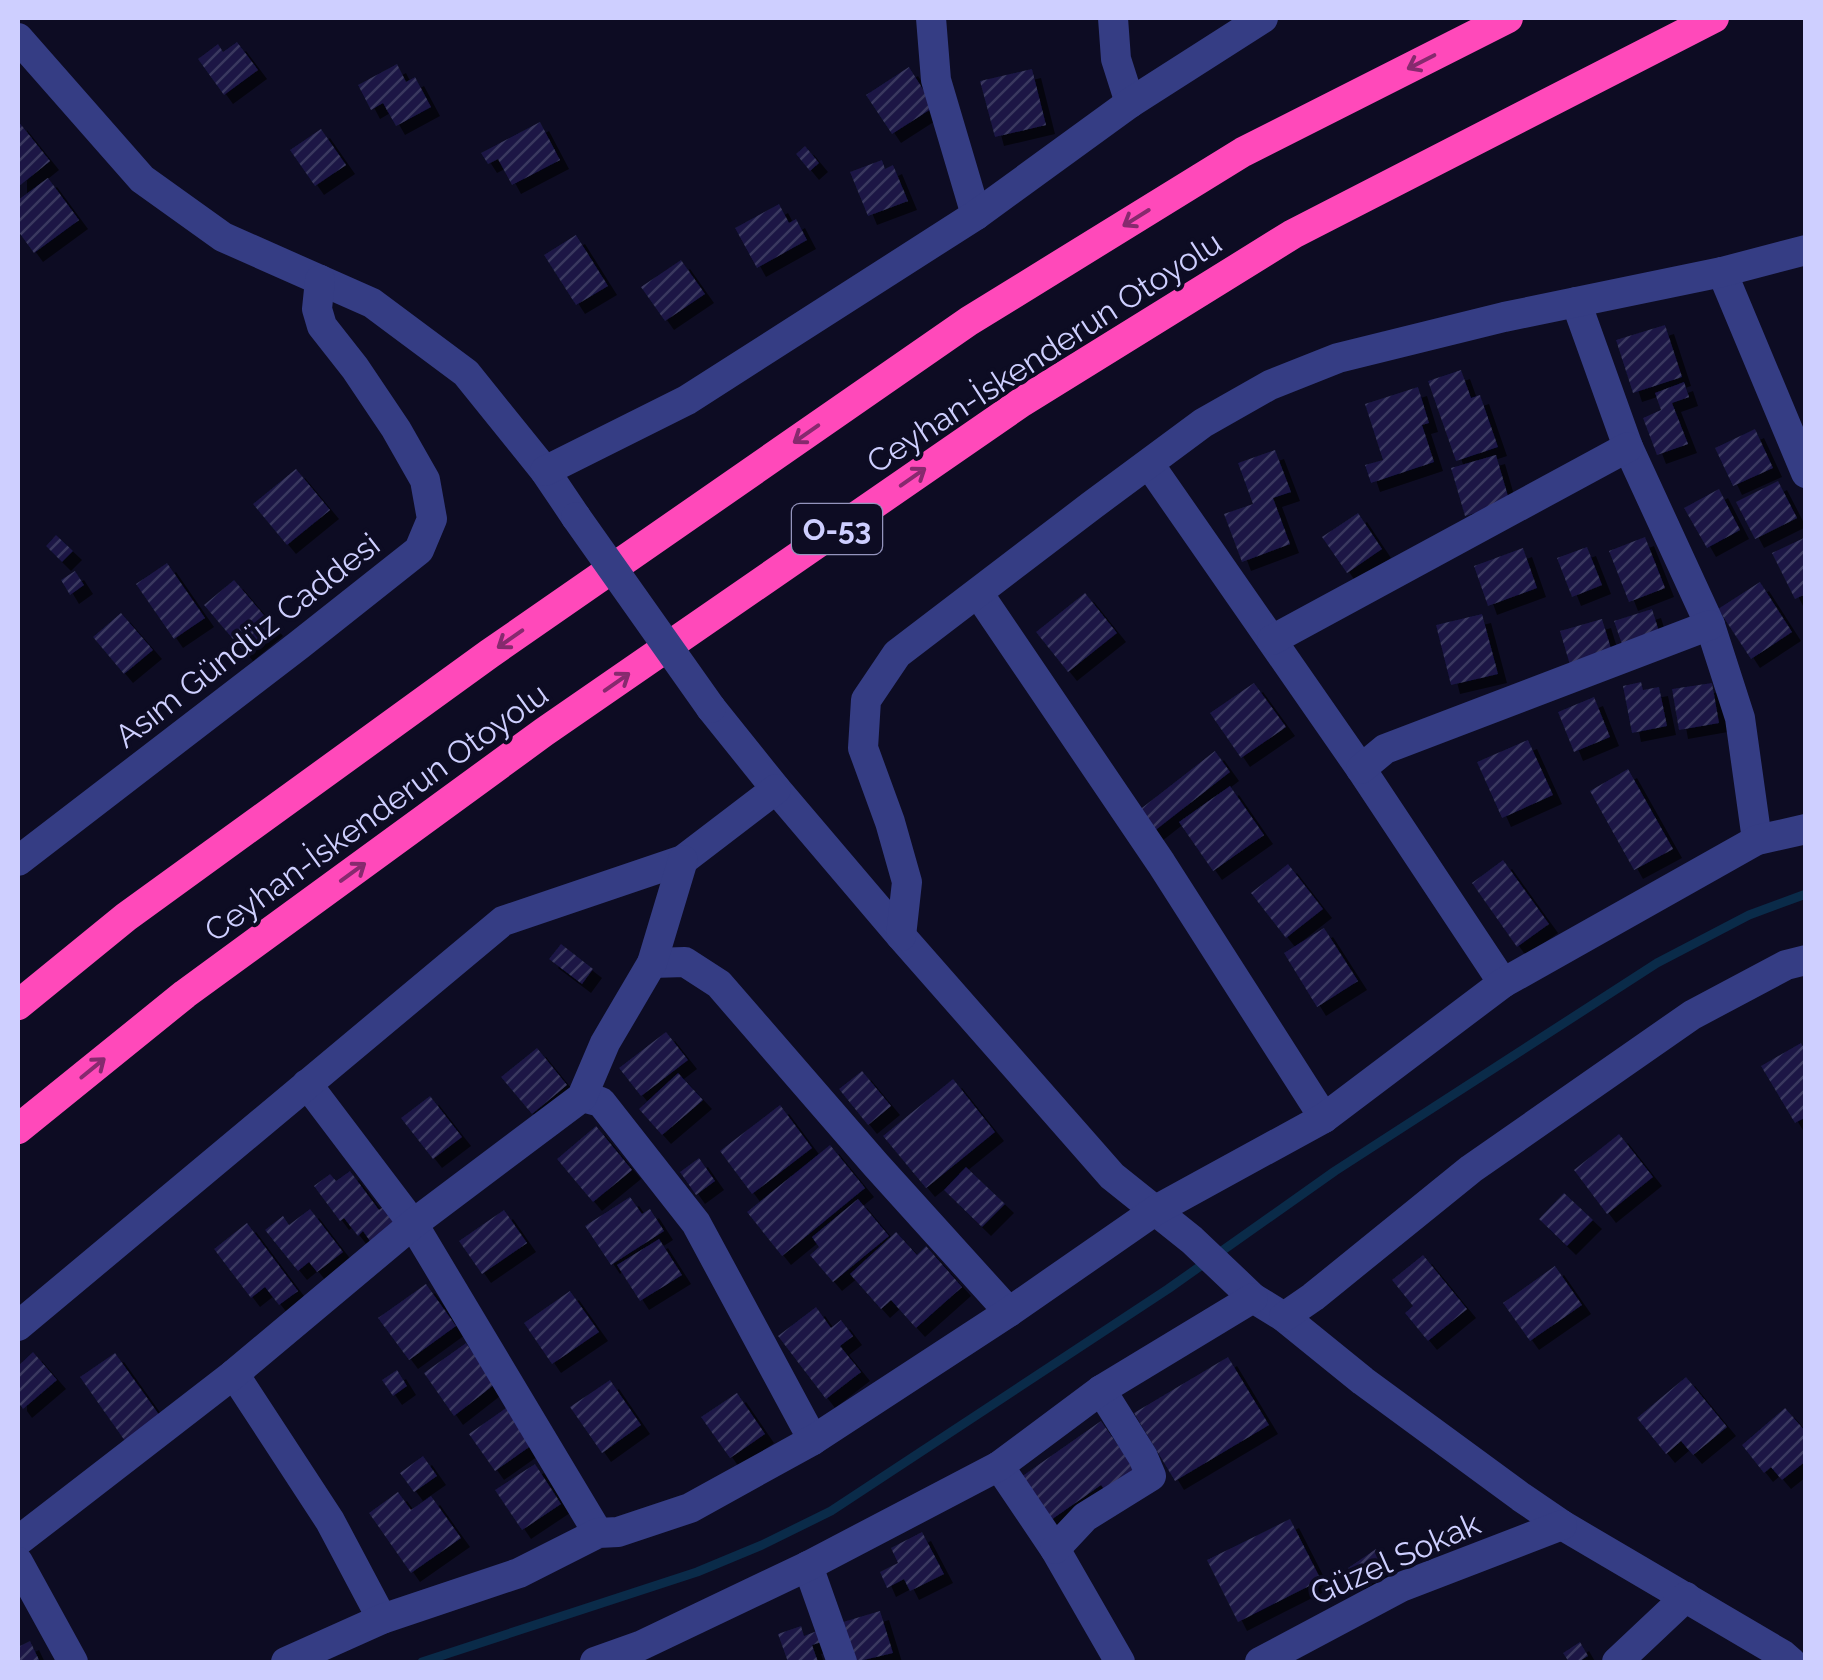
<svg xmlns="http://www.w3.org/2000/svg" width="1823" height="1680" viewBox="0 0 1823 1680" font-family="Raleway,sans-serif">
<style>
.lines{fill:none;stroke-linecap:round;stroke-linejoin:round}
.stream{stroke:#0a2b49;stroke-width:9}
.building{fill:url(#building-hatch);filter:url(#shadow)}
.minor{stroke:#353d84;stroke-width:30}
.highway{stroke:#ff49ba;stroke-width:30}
.minor-bridge{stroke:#353d84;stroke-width:30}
.oneway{stroke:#862a6e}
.labels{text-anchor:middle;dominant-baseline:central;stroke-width:8;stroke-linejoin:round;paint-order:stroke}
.shield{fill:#0d0c23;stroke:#9494bd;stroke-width:2.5}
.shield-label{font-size:30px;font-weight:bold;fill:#cecfff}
.street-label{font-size:32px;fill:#cecfff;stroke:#0d0c23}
</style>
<defs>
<pattern id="building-hatch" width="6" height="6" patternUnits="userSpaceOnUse" patternTransform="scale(2.5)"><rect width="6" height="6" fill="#1a1844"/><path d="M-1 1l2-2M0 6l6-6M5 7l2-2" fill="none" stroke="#3a3960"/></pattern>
<filter id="shadow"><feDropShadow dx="9" dy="9" stdDeviation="0" flood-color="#0009"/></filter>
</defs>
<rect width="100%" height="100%" fill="#0d0c23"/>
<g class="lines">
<polyline class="stream" points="422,1662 697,1572 762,1545 831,1511 1168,1289 1335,1171 1657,963 1749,915 1806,894"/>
</g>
<g class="building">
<polygon points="237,42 258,70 224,95 198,59 218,44 223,52"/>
<polygon points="397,64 406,82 415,77 431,107 396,126 383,103 371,110 358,85"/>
<polygon points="909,67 934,107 892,134 866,95"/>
<polygon points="1032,69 1046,125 995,137 980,81"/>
<polygon points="18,121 50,161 18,187"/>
<polygon points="540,122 560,160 512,185 498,159 488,164 481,153"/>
<polygon points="321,129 346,165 315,186 290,150"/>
<polygon points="805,146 819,163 810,171 796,154"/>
<polygon points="882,160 885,169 893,165 908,201 868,216 850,172"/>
<polygon points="48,178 79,220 34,253 18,231 18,200"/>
<polygon points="779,204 789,223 796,219 807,240 757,268 735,228"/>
<polygon points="576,235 608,286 576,305 544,255"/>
<polygon points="681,260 705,294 665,321 641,287"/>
<polygon points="1665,325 1682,377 1633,393 1616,340"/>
<polygon points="1461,370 1471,398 1480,395 1498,447 1456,461 1428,381"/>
<polygon points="1684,382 1689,397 1672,403 1688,444 1657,455 1643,418 1661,410 1655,393"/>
<polygon points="1418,387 1429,423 1422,425 1434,462 1371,483 1365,465 1383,460 1365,404"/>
<polygon points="1755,429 1773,468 1733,486 1715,448"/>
<polygon points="1275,450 1291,492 1273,498 1290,544 1242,562 1224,514 1253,504 1238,463"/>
<polygon points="1496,455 1510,503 1465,516 1451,468"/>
<polygon points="296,469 330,510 287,545 253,504"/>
<polygon points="1778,481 1797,518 1755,539 1736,502"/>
<polygon points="1719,489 1740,530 1707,548 1684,508"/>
<polygon points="1358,513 1382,549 1347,573 1322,537"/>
<polygon points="56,535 73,551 62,562 46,546"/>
<polygon points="1645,537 1665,588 1629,602 1609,551"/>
<polygon points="1806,537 1806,594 1795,599 1772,553"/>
<polygon points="1587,547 1602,585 1572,597 1557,558"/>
<polygon points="1523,548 1537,588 1488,606 1474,566"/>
<polygon points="167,563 205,618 174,639 136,584"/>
<polygon points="75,571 84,585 70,595 61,580"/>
<polygon points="234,580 274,627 244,652 204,605"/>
<polygon points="1760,582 1792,632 1751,659 1718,609"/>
<polygon points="1085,593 1117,633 1068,672 1036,632"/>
<polygon points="1652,609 1661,638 1624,650 1614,621"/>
<polygon points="121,613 153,650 124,674 93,637"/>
<polygon points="1482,614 1498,674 1451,685 1436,625"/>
<polygon points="1602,619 1612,652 1570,665 1560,631"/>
<polygon points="1641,682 1643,690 1659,687 1667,726 1632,733 1623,686"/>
<polygon points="1254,683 1286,727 1241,758 1210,713"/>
<polygon points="1712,683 1719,723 1679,730 1672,689"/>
<polygon points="1594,697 1610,737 1574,752 1558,712"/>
<polygon points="1528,740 1553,795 1502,818 1477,762"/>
<polygon points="1215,751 1230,772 1153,832 1138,811"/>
<polygon points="1628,769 1673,849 1634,870 1590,791"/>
<polygon points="1230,786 1264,835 1213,871 1179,822"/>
<polygon points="1503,860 1549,924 1517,947 1472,883"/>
<polygon points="1288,864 1323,909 1286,938 1251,893"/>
<polygon points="1324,928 1358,981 1317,1007 1284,953"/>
<polygon points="561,944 593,969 582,984 549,959"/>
<polygon points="666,1032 688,1060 641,1096 619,1068"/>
<polygon points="1801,1043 1806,1051 1806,1117 1795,1123 1761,1066"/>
<polygon points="537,1048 567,1085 532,1114 501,1077"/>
<polygon points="862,1071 891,1106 868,1125 839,1089"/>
<polygon points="678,1073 703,1100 662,1135 639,1109"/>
<polygon points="953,1079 995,1132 926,1188 883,1136"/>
<polygon points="430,1096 462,1137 433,1159 401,1118"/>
<polygon points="780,1105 812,1148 752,1194 720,1151"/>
<polygon points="596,1126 632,1170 593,1202 557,1159"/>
<polygon points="1619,1134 1653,1177 1607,1214 1574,1170"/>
<polygon points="830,1145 865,1188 782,1256 747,1212"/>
<polygon points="699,1158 715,1181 696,1195 680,1172"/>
<polygon points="966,1167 1005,1204 982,1227 944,1190"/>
<polygon points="350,1171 379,1210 386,1205 397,1220 370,1241 363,1231 358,1236 344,1218 340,1221 314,1186 330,1174 336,1181"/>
<polygon points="1564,1193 1593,1220 1567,1246 1539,1219"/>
<polygon points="630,1197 642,1214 650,1209 664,1231 611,1265 585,1226"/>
<polygon points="858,1199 889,1236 833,1282 810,1255 819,1247 812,1237"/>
<polygon points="310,1209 343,1252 317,1272 309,1262 298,1271 265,1230 283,1216 289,1225"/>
<polygon points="504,1210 527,1243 482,1274 459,1241"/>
<polygon points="247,1223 298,1291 279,1305 265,1287 251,1298 214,1249"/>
<polygon points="896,1232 917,1255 926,1246 962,1287 916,1328 891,1300 881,1309 850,1274"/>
<polygon points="659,1239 682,1275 640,1301 617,1265"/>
<polygon points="1423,1255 1467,1309 1428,1341 1405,1313 1413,1306 1392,1280"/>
<polygon points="1555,1266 1582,1305 1530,1341 1503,1303"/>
<polygon points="426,1284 456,1326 409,1360 378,1318"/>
<polygon points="570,1291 599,1332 552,1364 524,1323"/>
<polygon points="816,1307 831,1328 841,1320 853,1336 840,1346 861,1372 826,1399 778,1336"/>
<polygon points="466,1343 495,1384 454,1416 424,1373"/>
<polygon points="33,1352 57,1380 23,1409 18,1402 18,1366"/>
<polygon points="115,1353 160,1416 125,1441 80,1377"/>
<polygon points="1228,1357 1269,1425 1175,1481 1134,1413"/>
<polygon points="397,1370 407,1386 393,1396 382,1380"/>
<polygon points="1686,1377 1727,1427 1693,1455 1681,1441 1666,1454 1637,1418"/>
<polygon points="610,1380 641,1425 602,1453 570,1407"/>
<polygon points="737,1393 765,1434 730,1458 701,1417"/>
<polygon points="506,1408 532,1445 495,1471 469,1434"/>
<polygon points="1785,1408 1806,1432 1806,1461 1782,1480 1771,1467 1764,1473 1742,1445"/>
<polygon points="1101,1421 1136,1471 1106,1492 1101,1485 1051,1520 1021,1477"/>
<polygon points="423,1456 437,1476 414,1492 400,1473"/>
<polygon points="535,1464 561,1504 522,1530 495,1490"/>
<polygon points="398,1492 411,1510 431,1496 461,1538 411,1573 369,1513"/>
<polygon points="1290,1519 1321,1580 1238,1622 1207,1560"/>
<polygon points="922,1532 944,1574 910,1591 904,1579 887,1588 880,1572 898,1563 891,1548"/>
<polygon points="1376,1549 1388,1567 1359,1586 1348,1568"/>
<polygon points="880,1611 893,1653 855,1662 843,1622"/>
<polygon points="801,1626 804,1636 817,1631 821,1642 812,1645 818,1662 788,1662 778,1634"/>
<polygon points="30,1641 40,1662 18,1662 18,1647"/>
<polygon points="1580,1642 1588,1656 1578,1662 1569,1662 1563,1653"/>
</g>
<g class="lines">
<g class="minor">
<polyline points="931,18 936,80 976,215"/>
<polyline points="1113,18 1116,59 1130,103"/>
<polyline points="18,38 142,179 223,237 372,303 466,373 545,471 576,517"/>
<polyline points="1722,272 1806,473"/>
<polyline points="1576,302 1628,447 1710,625 1740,718 1757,840"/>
<polyline points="1149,464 1361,769 1503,983"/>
<polyline points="545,471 687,400 976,215 1130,103 1263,18"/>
<polyline points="978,593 1161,863 1324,1118"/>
<polyline points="1272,640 1628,447"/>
<polyline points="711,708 776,789 901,936 1112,1176 1192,1240 1253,1298 1284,1317 1363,1381 1521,1497 1562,1525 1783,1655 1791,1662"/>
<polyline points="1361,769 1385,749 1710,625"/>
<polyline points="18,861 299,645 419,550 432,519 425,480 396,429 355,368 322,326 317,309 320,280"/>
<polyline points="901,936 907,882 890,822 863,748 866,700 897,654 1091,506 1203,423 1270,385 1338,358 1504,317 1722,272 1806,250"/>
<polyline points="652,963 685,962 719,984 876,1165 1009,1312"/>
<polyline points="307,1084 413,1224 598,1533"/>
<polyline points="582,1097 601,1102 696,1223 813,1440"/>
<polyline points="1284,1317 1313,1297 1471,1169 1692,1015 1786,965 1806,960"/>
<polyline points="18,1326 503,921 683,860 776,789"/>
<polyline points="234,1374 330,1521 382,1619"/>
<polyline points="999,1466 1055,1549 1120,1662"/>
<polyline points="18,1541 234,1374 413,1224 582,1097 605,1043 652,963 683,860"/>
<polyline points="1055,1549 1085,1517 1151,1476 1143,1457 1101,1390"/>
<polyline points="18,1562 73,1662"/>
<polyline points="808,1566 842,1662"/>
<polyline points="286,1662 382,1619 519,1573 598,1533 618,1532 690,1508 813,1440 1009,1312 1156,1210 1324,1118 1503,983 1757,840 1806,829"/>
<polyline points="595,1662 640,1646 808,1566 999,1466 1101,1390 1253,1298"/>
<polyline points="1260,1662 1401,1587 1562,1525"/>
<polyline points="1617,1662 1686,1597"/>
</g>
<g class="highway">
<polyline points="18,1005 126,917 489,654 969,321 1243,152 1508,18"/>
<polyline points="18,1129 185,994 544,732 1022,402 1293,234 1714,18"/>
</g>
<polyline class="minor-bridge" points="576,517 711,708"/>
</g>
<defs><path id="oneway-shaft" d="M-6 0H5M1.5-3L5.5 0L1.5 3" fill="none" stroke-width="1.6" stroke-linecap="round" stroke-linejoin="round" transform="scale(2.5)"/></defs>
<g class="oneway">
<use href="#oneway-shaft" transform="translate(1421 62) rotate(153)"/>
<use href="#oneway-shaft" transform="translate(1136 218) rotate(148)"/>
<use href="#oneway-shaft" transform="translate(806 434) rotate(145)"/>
<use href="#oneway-shaft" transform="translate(913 477) rotate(-35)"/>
<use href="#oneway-shaft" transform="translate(510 639) rotate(145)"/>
<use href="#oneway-shaft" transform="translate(617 682) rotate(-35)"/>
<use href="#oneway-shaft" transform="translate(353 872) rotate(-36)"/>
<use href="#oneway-shaft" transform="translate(93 1068) rotate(-39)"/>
</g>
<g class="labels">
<rect class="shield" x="792" y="504" width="90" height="50" rx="8"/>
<g class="shield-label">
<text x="837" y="529">O-53</text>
</g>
<g class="street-label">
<text transform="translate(1044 352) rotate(-33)">Ceyhan-İskenderun Otoyolu</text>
<text transform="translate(247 640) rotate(-38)">Asım Gündüz Caddesi</text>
<text transform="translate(376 812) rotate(-36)">Ceyhan-İskenderun Otoyolu</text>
<text transform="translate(1395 1558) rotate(-24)">Güzel Sokak</text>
</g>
</g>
<rect width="1823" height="1680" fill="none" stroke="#cecfff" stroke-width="40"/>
</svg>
